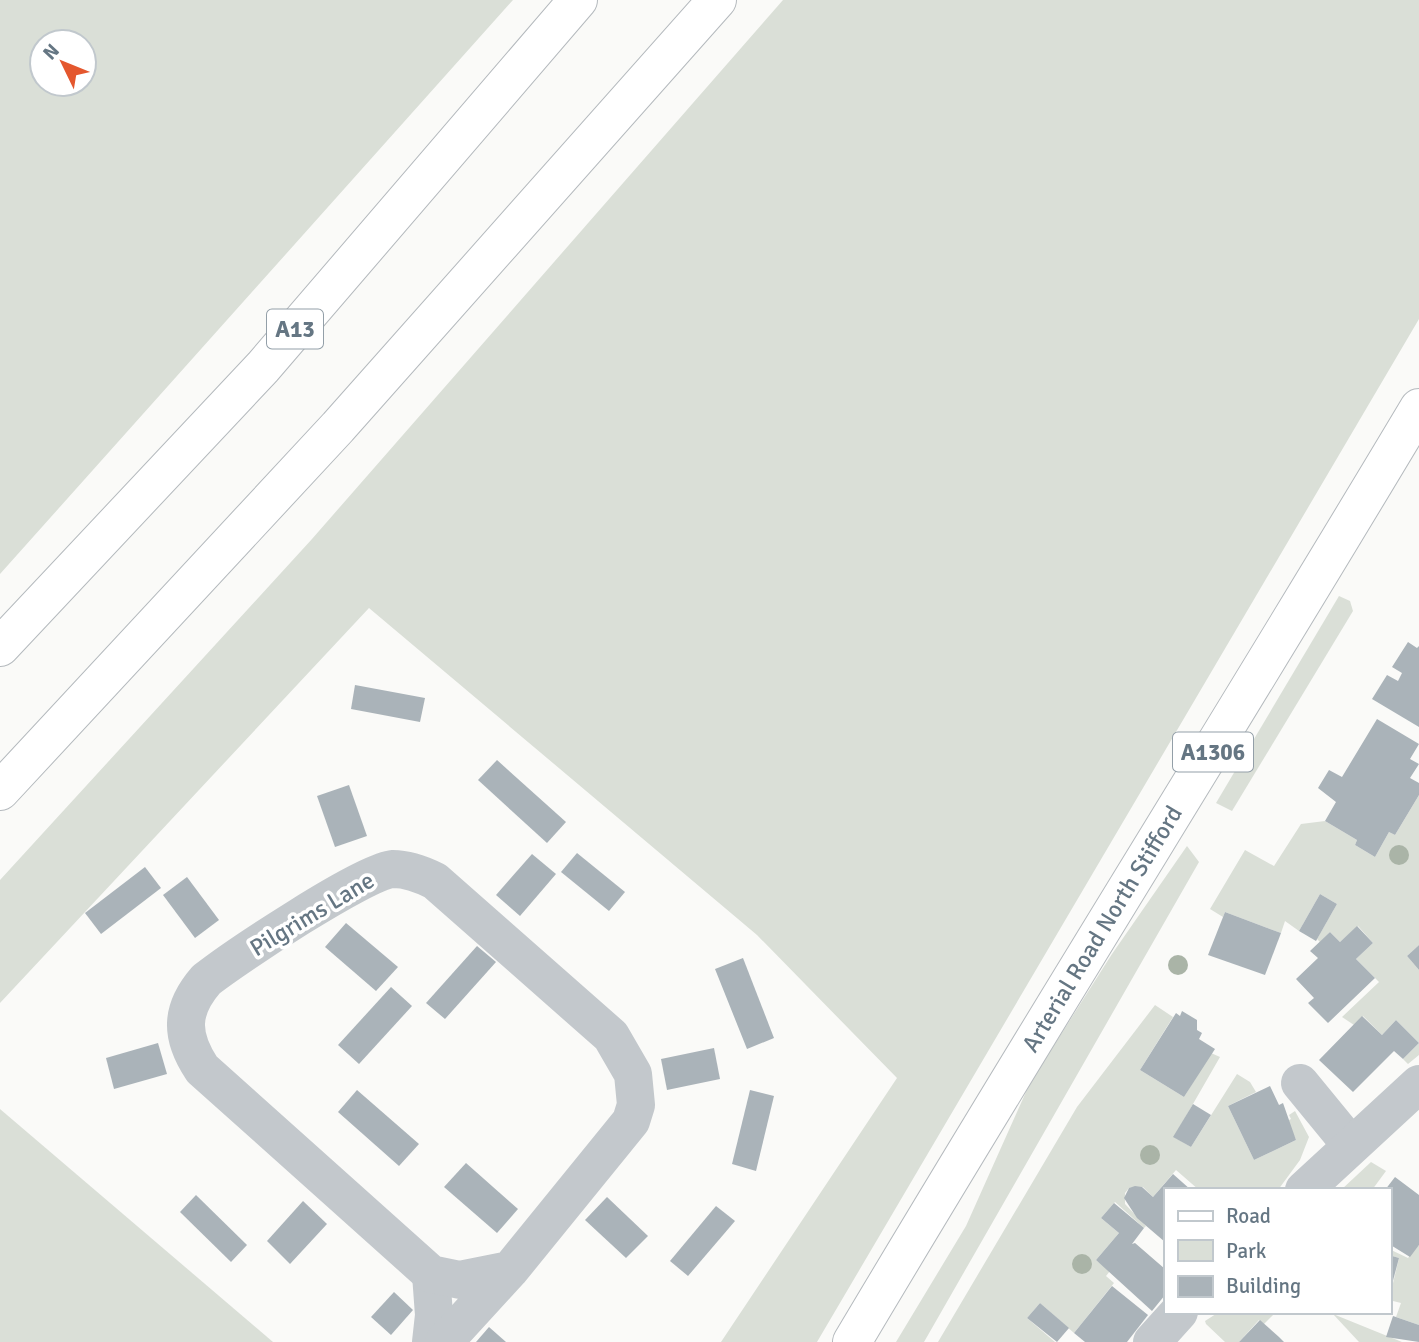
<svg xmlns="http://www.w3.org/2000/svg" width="1419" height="1342" viewBox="0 0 1419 1342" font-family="Signika,sans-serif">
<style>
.green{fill:#dadfd7;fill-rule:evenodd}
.building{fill:#aab3b9}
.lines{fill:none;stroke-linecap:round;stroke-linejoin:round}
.major-casing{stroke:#b5babe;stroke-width:40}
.highway-casing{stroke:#b4b9bd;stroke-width:40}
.minor{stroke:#c3c8cc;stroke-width:38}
.major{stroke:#fff;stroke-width:38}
.highway{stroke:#fff;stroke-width:38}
.tree{fill:#aab4a7}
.labels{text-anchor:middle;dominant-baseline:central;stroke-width:7;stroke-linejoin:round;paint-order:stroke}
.shield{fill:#fff;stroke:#939fa8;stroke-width:2}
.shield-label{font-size:23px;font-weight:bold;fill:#657683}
.street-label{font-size:24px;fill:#657683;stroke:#fff}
</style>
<rect width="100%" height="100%" fill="#fafaf8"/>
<g class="green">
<path d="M0,0H513L0,574ZM84,42V84H42V42Z"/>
<polygon points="783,0 1419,0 1419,319 817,1342 721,1342 897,1078 757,935 369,608 0,1003 0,880 312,539"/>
<polygon points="1339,596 1350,601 1353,611 1232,811 1216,803"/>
<polygon points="1419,795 1419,945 1407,956 1419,970 1419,1055 1408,1064 1403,1059 1419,1043 1396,1020 1382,1035 1363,1016 1354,1025 1342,1017 1379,982 1356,959 1373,943 1358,926 1340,942 1330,932 1320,942 1317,939 1337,904 1320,894 1299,931 1285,921 1281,933 1225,912 1223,917 1210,909 1245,850 1274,866 1301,824 1325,821 1357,840 1355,845 1375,857 1389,832 1395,835"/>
<polygon points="1187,846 1199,862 924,1342 896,1342 966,1226 1030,1083 1112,954"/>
<polygon points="1155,1005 1173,1017 1140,1070 1184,1097 1211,1053 1220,1057 1174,1137 1191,1147 1237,1074 1250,1082 1256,1092 1228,1106 1254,1160 1296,1140 1287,1121 1291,1119 1289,1115 1295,1111 1309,1137 1300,1160 1278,1190 1199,1190 1176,1170 1153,1197 1143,1187 1129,1188 1125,1193 1125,1204 1146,1226 1144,1228 1115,1202 1101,1218 1119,1233 1096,1260 1110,1271 1106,1276 1114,1283 1074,1333 1040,1303 1027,1318 1055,1342 938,1342 1077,1107"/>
<polygon points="0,1109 273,1342 0,1342"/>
<polygon points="1371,1162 1386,1171 1372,1190 1341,1190"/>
<polygon points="1419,1245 1419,1325 1396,1317 1401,1303 1389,1300 1399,1258 1389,1255 1389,1249 1408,1258"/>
<polygon points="1219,1312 1276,1312 1264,1324 1259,1320 1239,1342 1225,1342 1206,1324 1205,1321"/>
<polygon points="1333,1314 1402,1342 1359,1342"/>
</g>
<g class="building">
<polygon points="1408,642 1417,648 1419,646 1419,727 1372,699 1387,675 1398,681 1402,673 1392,667"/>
<polygon points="355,685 425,698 420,722 351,709"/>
<polygon points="1377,719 1419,744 1410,759 1419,764 1410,778 1419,783 1419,795 1395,835 1389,832 1375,857 1355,845 1357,840 1325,821 1336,802 1318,788 1329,770 1342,777"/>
<polygon points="497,760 566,822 547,843 478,780"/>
<polygon points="349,785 367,836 335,847 317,796"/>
<polygon points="577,853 625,892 609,911 561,872"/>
<polygon points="532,854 556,874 520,916 496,895"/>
<polygon points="145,867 161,888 101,934 85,913"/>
<polygon points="187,877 219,920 195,938 163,895"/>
<polygon points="1320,894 1337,904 1316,941 1299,931"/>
<polygon points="1225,912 1281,933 1265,975 1208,955"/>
<polygon points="346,923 398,967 376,991 325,947"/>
<polygon points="1357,926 1373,943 1356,959 1375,978 1328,1023 1308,1003 1314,998 1296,979 1318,958 1310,951 1330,932 1340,942"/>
<polygon points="1419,945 1419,970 1407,956"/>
<polygon points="477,946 496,962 445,1019 426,1003"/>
<polygon points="743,958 774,1038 747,1049 715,969"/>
<polygon points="391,987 412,1006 359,1064 338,1045"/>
<polygon points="1182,1011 1197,1020 1197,1030 1202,1033 1199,1039 1215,1049 1184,1097 1140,1070 1176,1013 1180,1016"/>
<polygon points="1362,1016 1382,1035 1396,1020 1419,1043 1403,1059 1394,1051 1353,1092 1319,1060"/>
<polygon points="158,1043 167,1074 114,1089 106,1058"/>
<polygon points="714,1048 720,1079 667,1090 661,1059"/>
<polygon points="1270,1086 1279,1105 1283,1103 1296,1140 1254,1160 1228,1106"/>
<polygon points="357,1090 419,1144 399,1166 338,1112"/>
<polygon points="750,1090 774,1096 756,1171 732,1164"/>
<polygon points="1193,1104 1211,1115 1191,1147 1173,1137"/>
<polygon points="466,1163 518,1209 497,1233 444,1187"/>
<polygon points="1173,1174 1191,1190 1165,1190 1165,1242 1137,1218 1124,1198 1129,1188 1135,1186 1142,1187 1153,1197"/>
<polygon points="1395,1177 1419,1195 1419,1245 1410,1257 1389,1244 1389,1190 1385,1190"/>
<polygon points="196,1195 247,1245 231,1262 180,1212"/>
<polygon points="607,1197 648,1236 626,1258 585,1220"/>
<polygon points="303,1201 327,1224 290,1264 267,1241"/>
<polygon points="1114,1203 1144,1228 1132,1244 1135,1243 1165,1269 1165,1295 1152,1311 1096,1260 1119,1233 1101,1218"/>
<polygon points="716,1206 735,1221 688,1276 670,1261"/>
<polygon points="1389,1255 1399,1258 1390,1292 1389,1292"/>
<polygon points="1112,1286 1148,1315 1127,1342 1085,1342 1074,1333"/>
<polygon points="394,1292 413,1310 391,1335 371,1317"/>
<polygon points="1040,1303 1069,1328 1057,1342 1027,1318"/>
<polygon points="1393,1316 1419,1325 1419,1342 1386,1337"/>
<polygon points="1260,1320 1279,1337 1284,1342 1239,1342"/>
<polygon points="489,1327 506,1342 476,1342"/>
</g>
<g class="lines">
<g class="major-casing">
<g id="major">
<path id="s1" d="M852,1342C1038,1029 1232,721 1419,408"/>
</g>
</g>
<g class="highway-casing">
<g id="highway">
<polyline points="0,647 263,367 578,0"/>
<polyline points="0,791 338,427 717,0"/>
</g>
</g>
<g class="minor">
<polyline points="1300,1083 1350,1144"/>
<polyline points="1304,1190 1419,1084"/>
<polyline points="431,1342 434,1315 431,1274"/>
<path d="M444,1342L510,1270L631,1121L636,1105L633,1074L611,1036L435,881C423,875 407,869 393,869C364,871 234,958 206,980C180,1010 180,1036 202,1069L431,1274L460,1280L510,1270"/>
<polyline points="1152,1342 1179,1312"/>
</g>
<use href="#major" class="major"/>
<use href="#highway" class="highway"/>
</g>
<g class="tree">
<circle cx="1399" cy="855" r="10"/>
<circle cx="1178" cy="965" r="10"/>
<circle cx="1150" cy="1155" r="10"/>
<circle cx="1082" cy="1264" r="10"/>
</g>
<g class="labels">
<g class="shield">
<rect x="267" y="309.5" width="56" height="39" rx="5"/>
<rect x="1173" y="732.5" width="80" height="39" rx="5"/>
</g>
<g class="shield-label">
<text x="295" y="329">A13</text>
<text x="1213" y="752">A1306</text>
</g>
<g class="street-label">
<text transform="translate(312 914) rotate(-31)">Pilgrims Lane</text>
<text stroke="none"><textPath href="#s1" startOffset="483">Arterial Road North Stifford</textPath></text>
</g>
</g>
<rect x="1164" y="1188" width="228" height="126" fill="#ffffff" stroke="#c1c8cd" stroke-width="2"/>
<rect x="1178" y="1211" width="35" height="10" fill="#ffffff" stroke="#c1c8cd" stroke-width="2"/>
<text x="1226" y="1223" font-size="21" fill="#657683">Road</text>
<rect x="1178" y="1240" width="35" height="21" fill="#dadfd7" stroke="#c1c8cd" stroke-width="2"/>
<text x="1226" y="1258" font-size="21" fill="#657683">Park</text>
<rect x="1178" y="1276" width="35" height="21" fill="#aab3b9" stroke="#c1c8cd" stroke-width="2"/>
<text x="1226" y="1293" font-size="21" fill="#657683">Building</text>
<g transform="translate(63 63) rotate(313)"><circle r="33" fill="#ffffff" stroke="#c1c8cd" stroke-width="2"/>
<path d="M0-5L12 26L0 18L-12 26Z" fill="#e4572e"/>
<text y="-10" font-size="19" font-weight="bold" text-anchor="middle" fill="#657683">N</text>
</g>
</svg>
